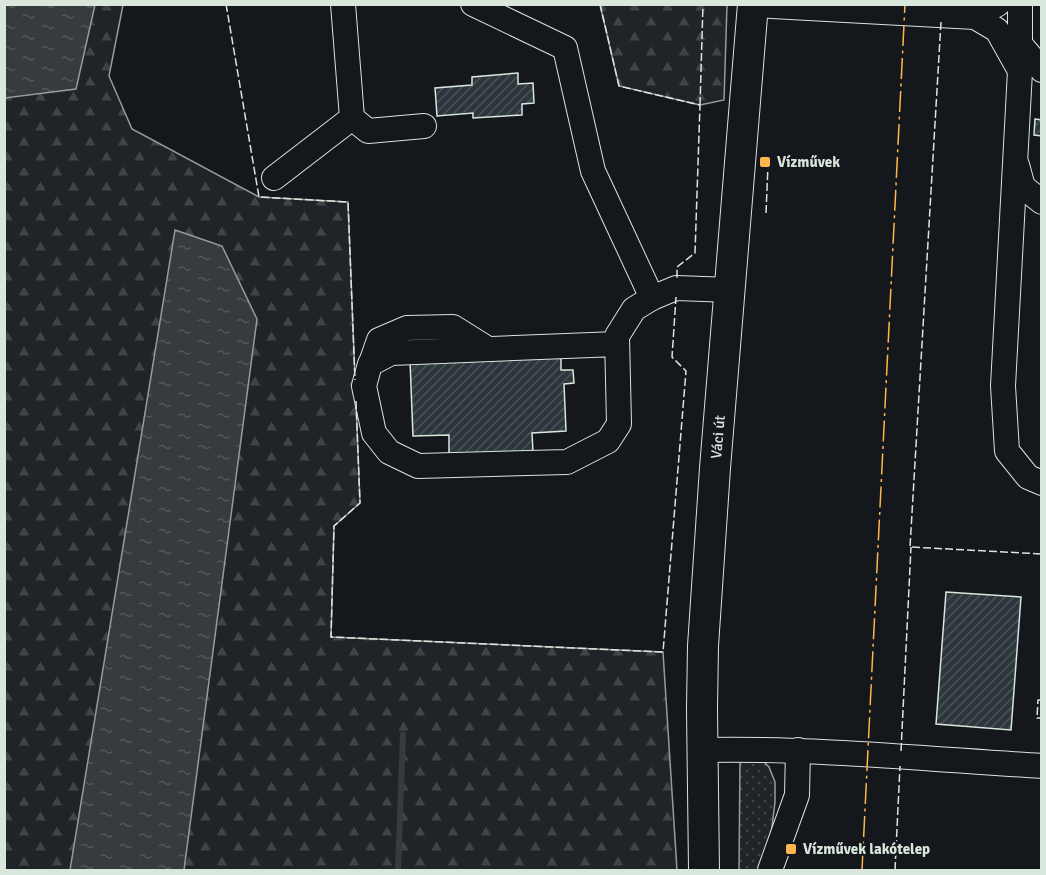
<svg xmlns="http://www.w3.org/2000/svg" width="1046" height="875" viewBox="0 0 1046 875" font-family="Signika,sans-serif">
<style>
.grass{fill:url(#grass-dots);stroke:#939e99;stroke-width:1.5}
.forest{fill:url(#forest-firs);stroke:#939e99;stroke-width:1.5}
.water{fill:url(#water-ripples);stroke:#939e99;stroke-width:1.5}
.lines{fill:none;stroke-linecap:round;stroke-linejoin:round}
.stream{stroke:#363b3e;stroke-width:6}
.building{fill:url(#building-hatch);stroke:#d8e6dc;stroke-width:1.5}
.minor-casing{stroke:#d8e6dc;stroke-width:26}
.major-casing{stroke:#d8e6dc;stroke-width:32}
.minor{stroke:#14181c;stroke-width:24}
.major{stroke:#14181c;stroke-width:30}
.fence{stroke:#d8e6dc;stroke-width:1.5;stroke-dasharray:8 3;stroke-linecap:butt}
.power{stroke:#ffb74d;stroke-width:1.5;stroke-dasharray:21 4.5 3 4.5;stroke-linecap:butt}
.poi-dot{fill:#ffb74d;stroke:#14181c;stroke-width:2}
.labels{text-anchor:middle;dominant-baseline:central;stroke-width:4.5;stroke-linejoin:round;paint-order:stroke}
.poi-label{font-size:15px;font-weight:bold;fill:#d8e6dc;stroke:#14181c;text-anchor:start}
.street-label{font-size:15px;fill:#d8e6dc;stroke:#14181c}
</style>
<defs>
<pattern id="grass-dots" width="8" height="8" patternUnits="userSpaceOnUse" patternTransform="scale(1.5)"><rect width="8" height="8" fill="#202428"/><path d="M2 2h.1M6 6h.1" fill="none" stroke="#404447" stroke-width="1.8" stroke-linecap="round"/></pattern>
<pattern id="forest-firs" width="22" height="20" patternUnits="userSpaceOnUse" patternTransform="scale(1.5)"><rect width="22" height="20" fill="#202428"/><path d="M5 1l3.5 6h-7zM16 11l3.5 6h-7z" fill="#404447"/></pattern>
<pattern id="water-ripples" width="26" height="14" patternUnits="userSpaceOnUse" patternTransform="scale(1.5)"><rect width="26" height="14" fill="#363b3e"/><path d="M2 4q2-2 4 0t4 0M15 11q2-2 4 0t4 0" fill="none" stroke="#525759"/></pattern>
<pattern id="building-hatch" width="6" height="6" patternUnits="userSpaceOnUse" patternTransform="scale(1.5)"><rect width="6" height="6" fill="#2c363c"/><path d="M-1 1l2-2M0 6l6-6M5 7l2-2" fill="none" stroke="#4a5358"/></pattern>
</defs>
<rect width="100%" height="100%" fill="#14181c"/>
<polygon class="grass" points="762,760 769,767 775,782 775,802 768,859 758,870 739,870 740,761"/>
<g class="forest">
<polygon points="5,5 123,5 109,76 132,129 259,197 348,202 360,503 334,526 331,637 663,652 677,870 5,870"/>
<polygon points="600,5 727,5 724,100 700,105 619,86"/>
</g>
<g class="water">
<polygon points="4,5 95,5 76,89 5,98"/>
<polygon points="175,230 222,246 257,319 184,870 70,870"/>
</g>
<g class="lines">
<polyline class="stream" points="398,870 403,734"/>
</g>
<g class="building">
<polygon points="518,73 518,84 533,83 534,103 522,104 522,115 473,118 473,113 437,116 435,88 472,85 472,77"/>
<polygon points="1035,119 1042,120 1042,136 1034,135"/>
<polygon points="561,355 561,370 573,370 574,383 564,384 566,431 532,433 533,452 449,455 449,435 413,436 410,361"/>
<polygon points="946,592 1021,597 1011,730 936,724"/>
</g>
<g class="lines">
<g class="minor-casing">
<g id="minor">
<polyline points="473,4 565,48 593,171 652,298"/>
<polyline points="753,5 975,17 997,30 1020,71 1003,386 1007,451 1028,477 1042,483"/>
<polyline points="975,17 998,4"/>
<polyline points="1015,41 1020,44 1042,70"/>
<polyline points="1020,68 1020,4"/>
<polyline points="352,118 368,131 424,126"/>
<polyline points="1017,165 1023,187 1042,202"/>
<polyline points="274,178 352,118 343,4"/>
<polyline points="617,344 391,353 370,364 364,386 374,433 389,452 418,466 567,462 608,441 619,424 617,336 634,309 652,298 676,288 731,290"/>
<polyline points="372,360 379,340 407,328 453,327 488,349"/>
<path d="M702,750C816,748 928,759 1042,766"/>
<polyline points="770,870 797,795 798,750"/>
</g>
</g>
<g class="major-casing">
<polyline id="major" points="704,870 702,709 703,646 715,468 753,4"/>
</g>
<use href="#minor" class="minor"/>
<use href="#major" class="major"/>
<g class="fence">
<polyline points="226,4 259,197 348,202 355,380"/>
<polyline points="600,4 619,86 700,105 695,253 677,267 677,279"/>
<polyline points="941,22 910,547 1042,554"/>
<polyline points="700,105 703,4"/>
<polyline points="766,213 768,165"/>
<polyline points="356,401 360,503 334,526 331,637 663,652 686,371 672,357 676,297"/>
<polyline points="1042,700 1038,700 1037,718 1042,718"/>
<polyline points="901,751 911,547"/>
<polyline points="895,870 900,766"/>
</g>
<polyline class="power" points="862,870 905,4"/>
</g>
<g class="poi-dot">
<rect x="759" y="156" width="12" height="12" rx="3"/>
<rect x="785" y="843" width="12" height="12" rx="3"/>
</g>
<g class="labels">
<g class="poi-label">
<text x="777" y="162">Vízművek</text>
<text x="803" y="849">Vízművek lakótelep</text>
</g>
<g class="street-label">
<text transform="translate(718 437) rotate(-85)">Váci út</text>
</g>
</g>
<rect width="1046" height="875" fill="none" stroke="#d8e6dc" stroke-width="12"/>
</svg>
